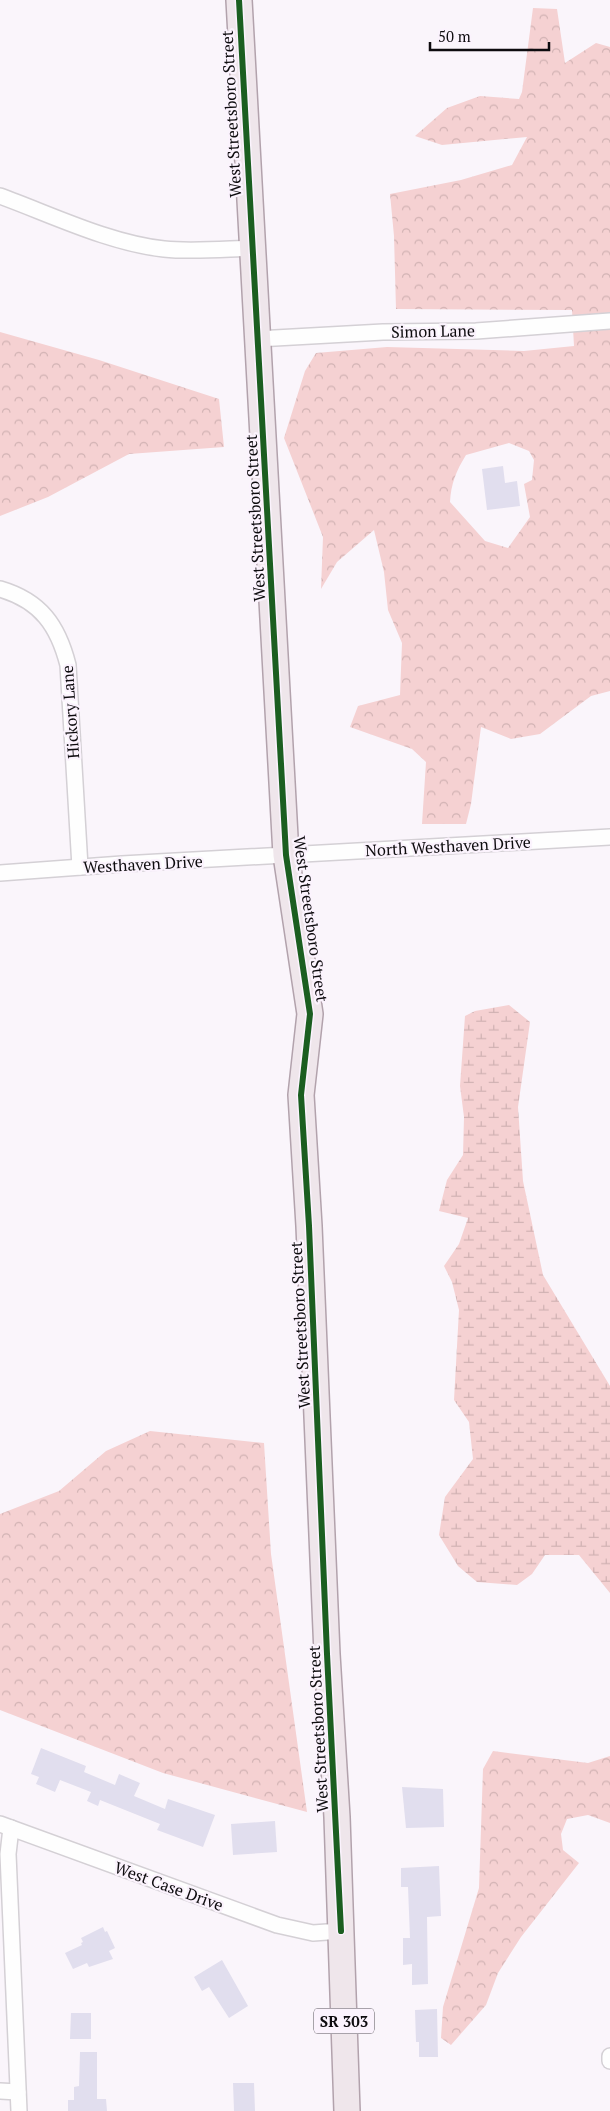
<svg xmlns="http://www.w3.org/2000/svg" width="610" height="2111" viewBox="0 0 610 2111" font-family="'PT Serif',serif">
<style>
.forest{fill:url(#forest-crowns);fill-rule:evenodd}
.wetland{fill:url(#wetland-marsh)}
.building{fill:#e1deee}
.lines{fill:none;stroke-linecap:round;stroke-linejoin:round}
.minor-casing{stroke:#d4d0d5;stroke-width:18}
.primary-casing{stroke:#b2a2ac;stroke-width:28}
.minor{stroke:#fefefe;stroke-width:15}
.primary{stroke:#efe6eb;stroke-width:25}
.cycleway-casing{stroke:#fbf3fd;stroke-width:9}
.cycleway{stroke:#1b5e20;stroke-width:6}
.labels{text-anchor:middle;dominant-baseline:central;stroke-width:4.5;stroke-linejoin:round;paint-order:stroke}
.shield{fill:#fbf3fd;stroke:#545156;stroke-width:1}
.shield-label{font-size:15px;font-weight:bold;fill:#0d0b0e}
.street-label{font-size:16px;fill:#0d0b0e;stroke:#fbf3fd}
</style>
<defs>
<pattern id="forest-crowns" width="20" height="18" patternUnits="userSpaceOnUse" patternTransform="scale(1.25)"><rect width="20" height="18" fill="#f5d1d2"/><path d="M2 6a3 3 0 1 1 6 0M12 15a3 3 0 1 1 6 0" fill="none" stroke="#d1b2b3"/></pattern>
<pattern id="wetland-marsh" width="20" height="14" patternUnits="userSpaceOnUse" patternTransform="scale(1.25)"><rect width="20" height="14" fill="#f5d1d2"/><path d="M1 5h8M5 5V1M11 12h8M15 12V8" fill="none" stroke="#d1b2b3"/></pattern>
</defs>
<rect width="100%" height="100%" fill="#faf5fb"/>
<g class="forest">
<path d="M533,8L557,9L565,63L596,43L610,47V691L591,696L540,734L511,739L481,727L471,804L466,824H422L426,762L412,749L350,727L358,706L400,695L402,643L388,610L384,572L374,530L337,562L321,589L323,537L284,438L305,371L316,353L387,347L524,351L574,346L572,310L396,309L394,236L390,194L461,180L512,165L527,137L442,145L415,136L447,108L480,96L519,99L522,92ZM509,443L529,451L534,460L532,480L524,484L530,517L508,548L485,541L450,502C451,484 456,471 466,455Z"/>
<polygon points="0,332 99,360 219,399 224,447 129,454 48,497 0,516"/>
<polygon points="150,1431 264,1443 271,1554 307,1812 163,1773 0,1710 0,1514 59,1491 106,1451"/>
<polygon points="493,1751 588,1763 610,1756 610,1823 588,1815 567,1819 561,1834 563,1850 579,1863 521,1937 498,1973 486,2005 451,2045 441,2038 443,2007 479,1888 483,1769"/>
</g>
<polygon class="wetland" points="509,1005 530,1022 518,1107 523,1181 543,1275 610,1386 610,1593 579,1555 545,1555 532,1574 517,1585 477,1582 458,1566 439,1535 445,1497 473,1459 469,1422 454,1400 459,1310 452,1282 444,1266 459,1244 468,1218 439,1211 447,1180 463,1155 464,1117 460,1086 465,1016 475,1011"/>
<g class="building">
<polygon points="503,466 505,483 517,481 520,506 487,510 482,469"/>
<polygon points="41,1748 86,1766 84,1772 115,1785 119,1774 140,1783 134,1796 165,1809 168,1799 215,1815 203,1847 157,1830 160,1824 100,1800 98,1806 87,1801 91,1792 60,1780 55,1792 36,1784 39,1777 31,1774"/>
<polygon points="402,1787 443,1789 444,1827 406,1828"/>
<polygon points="275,1821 277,1852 233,1855 231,1824"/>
<polygon points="439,1866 441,1916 427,1917 428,1984 412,1985 412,1964 403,1965 403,1938 410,1938 408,1887 401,1887 401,1868"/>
<polygon points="103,1927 105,1932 107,1931 115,1948 109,1951 113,1959 89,1967 87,1963 73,1969 65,1953 82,1945 81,1943 83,1942 81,1938"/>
<polygon points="222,1960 248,2006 229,2018 209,1987 202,1991 194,1977"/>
<polygon points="437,2009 438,2057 419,2057 419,2042 416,2042 415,2010"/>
<polygon points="71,2013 91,2013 91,2039 70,2039"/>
<polygon points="80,2052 97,2052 97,2099 106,2099 107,2111 68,2111 68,2100 74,2100 74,2087 79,2086"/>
<polygon points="233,2083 254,2083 255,2111 234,2111"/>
</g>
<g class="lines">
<g class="minor-casing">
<g id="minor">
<path d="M0,196C52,215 109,243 164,249C192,252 223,249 252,248"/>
<polyline points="257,339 383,332 476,331 610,321"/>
<path d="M0,589C41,601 58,626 68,665L80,867"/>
<polyline points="0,873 122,864 610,837"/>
<polyline points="0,1824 277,1925 313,1933 341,1931"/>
<polyline points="11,1828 8,1854 19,2111"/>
<polyline points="610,2056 610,2061"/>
<polyline points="0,2091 18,2092"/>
</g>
</g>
<g class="primary-casing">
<polyline id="primary" points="239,0 286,855 310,1014 301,1095 309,1226 327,1654 337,1817 347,2111"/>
</g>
<use href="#minor" class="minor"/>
<use href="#primary" class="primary"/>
<g class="cycleway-casing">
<polyline id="cycleway" points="239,0 286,855 310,1014 301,1095 309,1226 327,1654 341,1931"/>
</g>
<use href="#cycleway" class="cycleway"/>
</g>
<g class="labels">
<rect class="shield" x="314" y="2008.5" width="60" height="25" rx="4"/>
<g class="shield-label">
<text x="344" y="2021">SR 303</text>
</g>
<g class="street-label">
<text transform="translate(231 114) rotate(-93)">West Streetsboro Street</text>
<text transform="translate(433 331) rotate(-1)">Simon Lane</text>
<text transform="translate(255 518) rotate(-93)">West Streetsboro Street</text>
<text transform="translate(70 712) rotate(-94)">Hickory Lane</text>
<text transform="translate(448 846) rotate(-3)">North Westhaven Drive</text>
<text transform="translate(143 864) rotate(-3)">Westhaven Drive</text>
<text transform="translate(311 919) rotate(82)">West Streetsboro Street</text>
<text transform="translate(300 1325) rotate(-93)">West Streetsboro Street</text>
<text transform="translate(318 1729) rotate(-93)">West Streetsboro Street</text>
<text transform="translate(169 1886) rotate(20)">West Case Drive</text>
</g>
</g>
<path d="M430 42v8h119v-8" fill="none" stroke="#0d0b0e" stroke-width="2.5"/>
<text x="438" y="42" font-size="15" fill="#0d0b0e" stroke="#fbf3fd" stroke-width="4" paint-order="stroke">50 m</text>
</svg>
